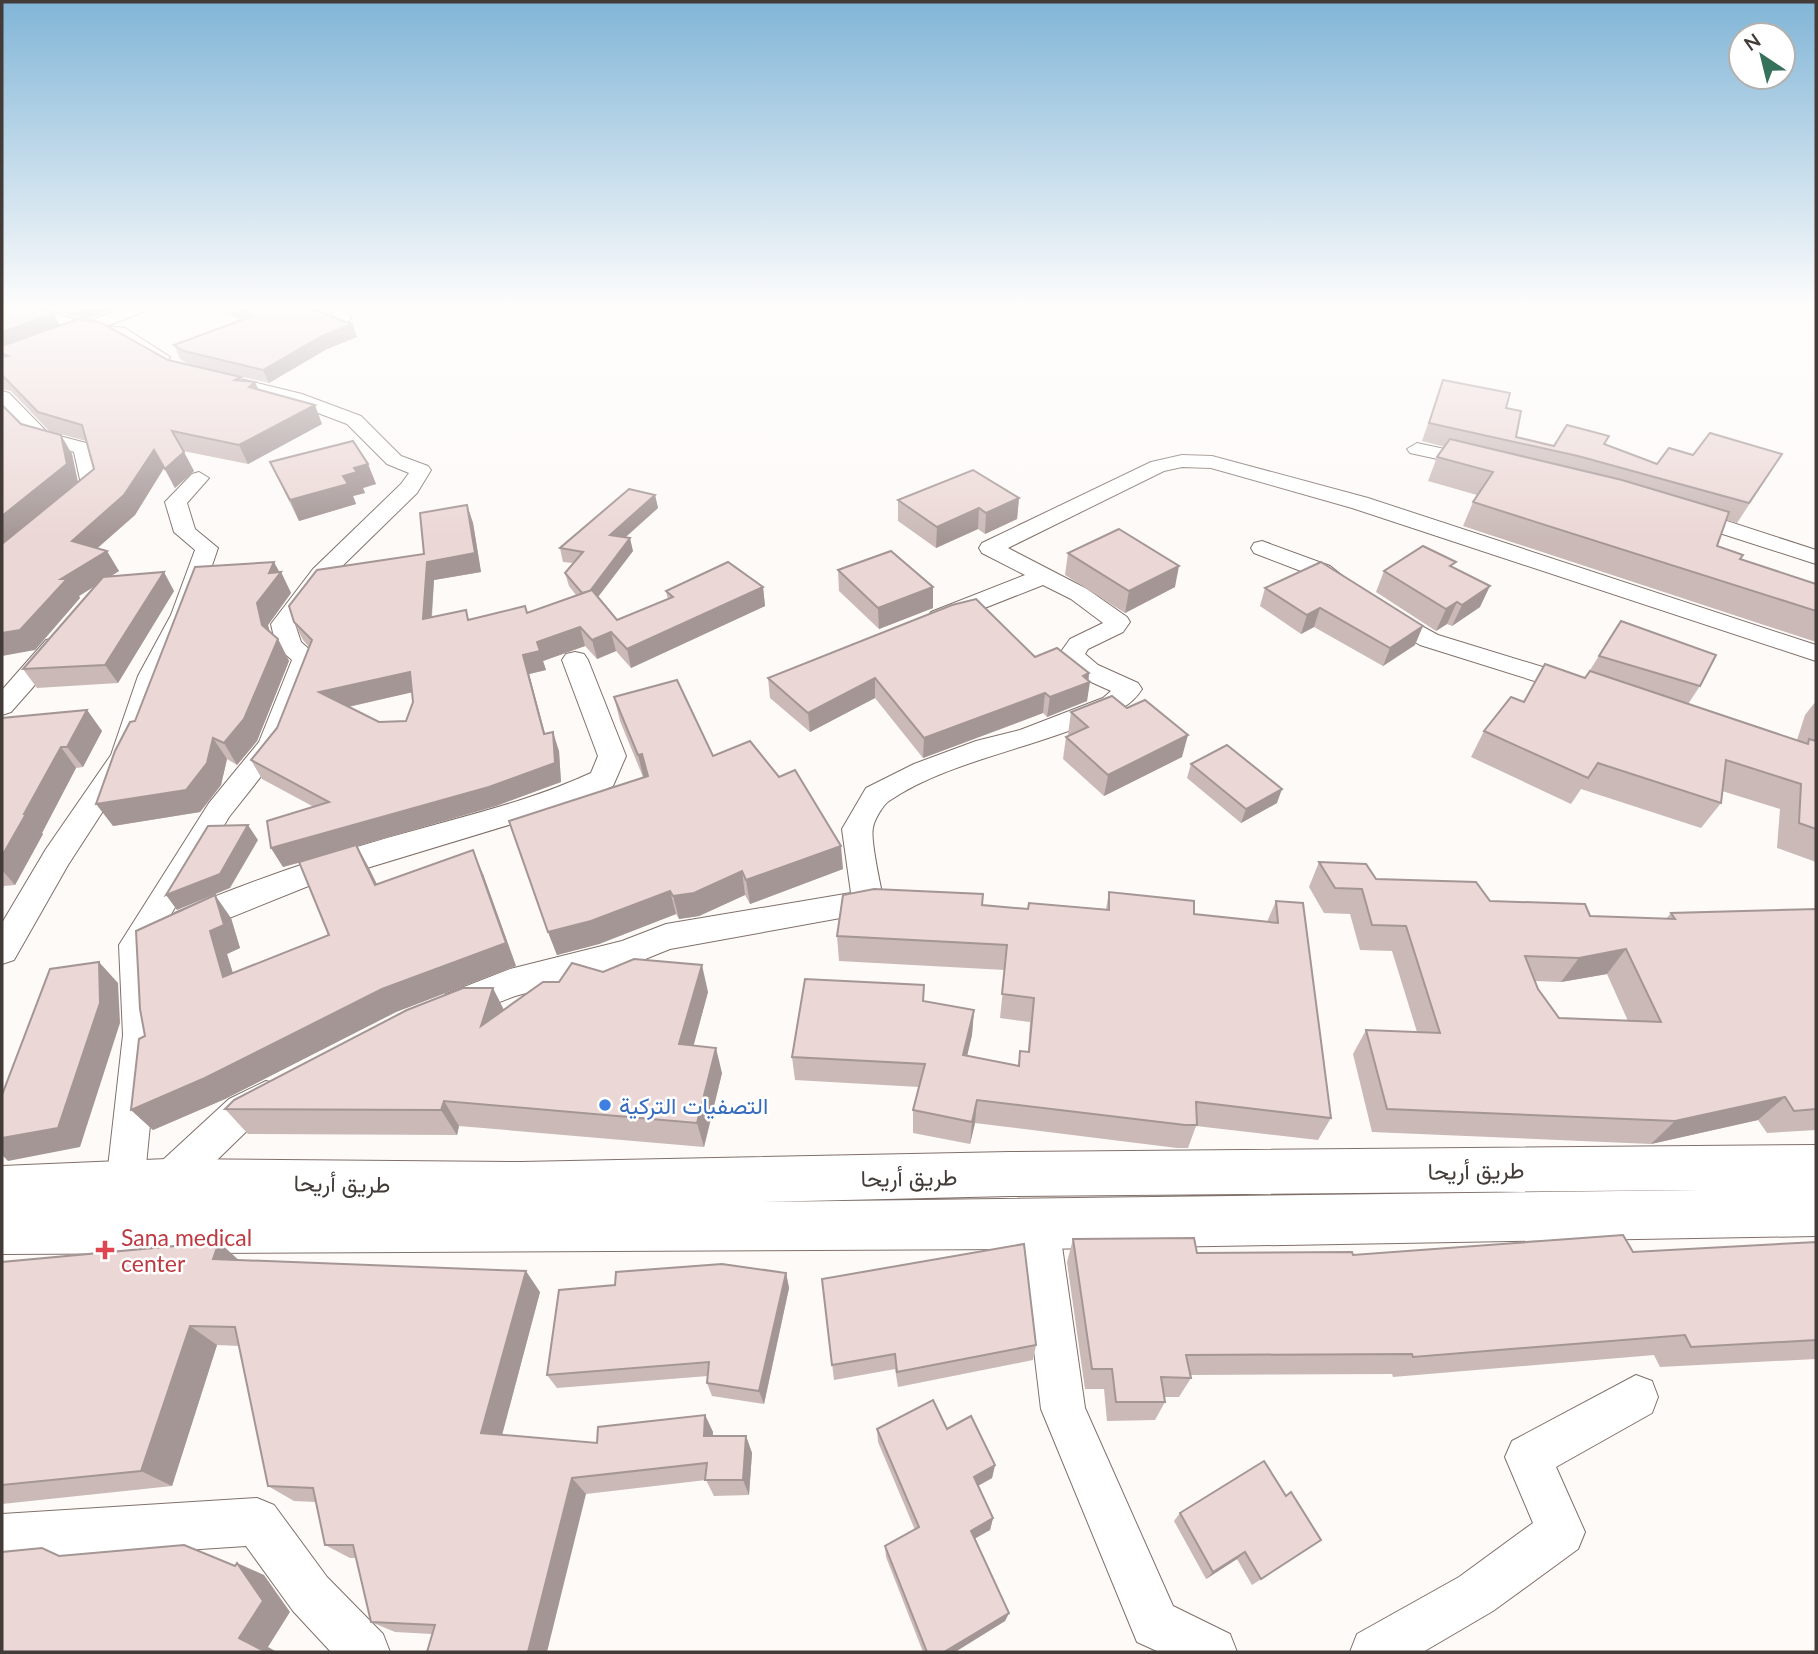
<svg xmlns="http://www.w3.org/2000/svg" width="1818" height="1654" viewBox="0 0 1818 1654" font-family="Lato,Vazirmatn,sans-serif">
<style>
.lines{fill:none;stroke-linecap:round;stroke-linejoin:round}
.minor-casing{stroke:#80706a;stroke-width:2}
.major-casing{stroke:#80706a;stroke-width:2}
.minor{fill:#fff;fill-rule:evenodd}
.major{fill:#fff;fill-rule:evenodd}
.wall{fill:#cab9b7;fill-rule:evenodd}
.shaded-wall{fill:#a49695}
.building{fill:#ebd7d5;stroke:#a49695;stroke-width:2;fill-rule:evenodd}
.shop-dot{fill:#3f7fe0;stroke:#fff;stroke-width:2.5}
.health-dot{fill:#e0444e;stroke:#fff;stroke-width:2.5}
.labels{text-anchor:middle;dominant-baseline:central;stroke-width:5;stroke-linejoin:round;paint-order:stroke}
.near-shop-label{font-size:23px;fill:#366cbe;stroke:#fff;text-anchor:start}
.near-street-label{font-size:23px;fill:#423b38;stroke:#fff}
.near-health-label{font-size:23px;fill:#be3a42;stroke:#fff;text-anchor:start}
</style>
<rect width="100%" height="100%" fill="#fdfaf8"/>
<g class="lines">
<g class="minor-casing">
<g id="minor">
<path d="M21,308H43L84,323L123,308H145L143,312L107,326L125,328L170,357L167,361C147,366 132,341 113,337C75,327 38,357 2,365V354L69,329Z"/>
<polygon points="328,308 344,308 351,317 349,321 337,321"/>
<polygon points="220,374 302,394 361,416 401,456 428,466 431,470 417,493 329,579 295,624 301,642 319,658 285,746 229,817 152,946 157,1005 156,1065 144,1185 139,1198 125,1203 111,1198 106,1185 123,1035 119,945 209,803 259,742 292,660 276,646 271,624 313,569 401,484 409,473 387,464 347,424 289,402 213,384 211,380"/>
<polygon points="2,391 9,393 48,433 90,444 93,448 103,486 81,507 65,507 62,502 81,484 74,452 34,441 2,408"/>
<polygon points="1417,443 1486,458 1489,462 1479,468 1410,453 1407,449"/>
<path d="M1182,455L1212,456L1368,498L1816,645V661L1352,508L1211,468L1182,467L1164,471L1008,548L1087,589L1127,617L1130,622L1123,632L1088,649L1085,654L1098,665L1138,683L1142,689C1129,710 1106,716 1084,725C1023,750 943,764 889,801C883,805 874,820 873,828C870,839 881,888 884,902L879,911L670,949L628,966L515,996L458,1018L446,1014L441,1004L446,994L510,969L622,941L666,924L851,893L842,829L866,788L914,764L976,741L1020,730L1103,698L1111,691L1080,677L1058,656L1070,639L1103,623L1071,599L1043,585L949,622H931L928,617L931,612L1025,575L982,553L979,548L982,543L1151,462Z"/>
<polygon points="199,472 209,478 187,503 195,529 218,548 195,615 164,676 138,757 68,865 14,960 2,964 2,923 46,849 111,755 138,676 171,615 195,550 174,532 165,502 192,474"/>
<polygon points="1687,508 1816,550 1816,564 1679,520 1676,515 1679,510"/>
<polygon points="1262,541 1330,566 1355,586 1351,591 1335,591 1314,576 1254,553 1251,548 1254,543"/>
<polygon points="1385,606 1438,635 1585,680 1589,686 1585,692 1576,694 1420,645 1376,618 1373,613 1376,608"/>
<polygon points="55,638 64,640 68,646 64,652 11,712 2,715 2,690 46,640"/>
<path d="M575,652L584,654L588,660L626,756L613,786L545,814L311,885L197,931L186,935L175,931L170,922L175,913C244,883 315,859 387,838C456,818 526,803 591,773L598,756L562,660L566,654Z"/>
<polygon points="266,1081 279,1085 284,1097 279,1109 255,1123 181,1195 167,1200 153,1195 148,1182 153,1169 229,1099"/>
<polygon points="1039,1206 1053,1211 1059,1225 1085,1408 1173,1606 1230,1634 1237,1652 1159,1652 1137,1642 1041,1409 1019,1225 1025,1211"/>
<polygon points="1636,1375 1652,1381 1658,1397 1652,1413 1556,1467 1585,1532 1578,1549 1493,1611 1423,1652 1350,1652 1357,1634 1459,1577 1533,1523 1505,1457 1512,1441"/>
<polygon points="257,1498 274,1505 327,1577 383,1634 390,1652 331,1652 293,1611 246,1546 2,1562 2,1514"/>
</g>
</g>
<g class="major-casing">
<path id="major" d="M1816,1145V1236L1039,1249L2,1254V1166L167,1159L521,1162L1010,1152ZM1698,1190L757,1202L1010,1196Z"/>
</g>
<use href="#minor" class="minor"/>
<use href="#major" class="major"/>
</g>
<g class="wall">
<polygon points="2,308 60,326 83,320 50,308 110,308 111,310 84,320 168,360 241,377 243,381 322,424 248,464 183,451 194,471 175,488 164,468 135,515 97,548 119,571 110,577 174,591 118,683 37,688 23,669 95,586 79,596 80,598 35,650 21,424 72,454 78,482 94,469 86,441 49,431 11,391 2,389"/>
<polygon points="215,308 322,308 325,314 352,324 357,337 327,349 269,383 190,365 180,359 174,345 241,320 215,309"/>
<polygon points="1443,380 1506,408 1516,437 1554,446 1605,444 1657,464 1770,473 1737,523 1726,520 1717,546 1740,559 1816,584 1816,642 1463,526 1473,502 1477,495 1428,481 1437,457 1445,447 1422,441"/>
<polygon points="270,462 368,464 376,484 363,488 365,493 353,496 356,504 299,521"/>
<path d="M655,495L658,508L626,537L633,551L598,597L617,620L668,600L666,591L763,587L765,606L631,668L616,651L597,659L585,646L543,661L546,670L529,674L545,733L559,751L561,782L496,806L357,846L377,884L483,874L516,966L396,1012L225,1099L153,1130L131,1110L145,1036L231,918L240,948L227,954L233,973L329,935L302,862L283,867L271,848L314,807L262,779L251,760L277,728L309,647L303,640L294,622L424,554L467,505L473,523L481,572L434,580L432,617L470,619L527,613L576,595L569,586L565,573L573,563L563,562L560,548ZM412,692L413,702L406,721L379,722L349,707Z"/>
<polygon points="1019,498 1017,519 985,534 978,529 936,548 898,521 898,500"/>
<polygon points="1068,553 1175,587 1125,613 1065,575"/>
<polygon points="1453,568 1480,607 1452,626 1447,624 1436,631 1376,592 1384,571"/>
<polygon points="838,570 933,587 933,608 879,629 839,591"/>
<polygon points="279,572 281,572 291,593 268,625 270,632 278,639 289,661 257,741 237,765 227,759 221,785 200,812 113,826 135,721"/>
<polygon points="1265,588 1415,645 1383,666 1314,627 1301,634 1260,606"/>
<polygon points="1621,621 1700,686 1688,704 1797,740 1805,715 1816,701 1816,862 1777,848 1780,809 1722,791 1721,803 1701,828 1581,789 1571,804 1471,757 1484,731 1524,702 1585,678"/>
<polygon points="1035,657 1089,673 1087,701 1047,717 1043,713 923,758 875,698 810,732 770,698 768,678"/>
<polygon points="614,697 713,756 843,869 750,904 745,895 699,916 679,919 676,914 599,944 557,955 548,932 643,777 620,721"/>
<polygon points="87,710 102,731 83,767 76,768 42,833 43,834 15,885 4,886 2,891 2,718"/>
<polygon points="1071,712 1182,757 1104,796 1063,759 1066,737 1069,735 1068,734"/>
<polygon points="1191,764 1277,803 1241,823 1187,778"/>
<path d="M1319,862L1376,879L1490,901L1590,916L1666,919L1671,913L1816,909V1130L1767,1133L1758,1120L1651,1144L1372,1132L1353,1054L1366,1030L1417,1032L1392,951L1360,950L1350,914L1324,913L1309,887ZM1607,974L1628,1021L1559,1018L1538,989L1535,981L1561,982Z"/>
<polygon points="1109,892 1194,914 1267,922 1276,901 1331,1118 1318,1140 1196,1126 1188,1148 1177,1148 975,1123 970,1144 913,1133 913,1110 919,1087 795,1080 792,1057 924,985 924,1001 974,1010 972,1035 967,1055 1018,1066 1020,1051 1028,1052 1030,1022 1000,1018 1005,970 839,961 837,936 982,905 1028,909 1029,903 1106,909"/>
<polygon points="603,972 708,992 693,1046 722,1073 704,1147 459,1126 457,1135 248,1134 225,1109 504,1010"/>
<polygon points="1073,1239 1197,1253 1353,1255 1633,1252 1816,1242 1816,1359 1660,1367 1654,1355 1393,1377 1392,1374 1190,1375 1191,1378 1179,1397 1164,1397 1165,1402 1155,1420 1107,1421 1104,1389 1085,1389 1067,1262"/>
<polygon points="239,1260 540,1292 502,1435 597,1443 705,1415 713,1432 712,1436 746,1436 752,1453 749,1495 714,1496 706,1480 586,1494 432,1634 395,1632 371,1622 356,1558 350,1558 325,1545 316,1502 294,1501 268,1486 239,1346 217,1345 172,1486 2,1504 2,1262"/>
<polygon points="786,1273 789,1288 764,1404 712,1396 707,1383 708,1376 557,1388 547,1375"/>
<polygon points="822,1279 1036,1345 1033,1360 898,1387 895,1369 834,1380"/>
<polygon points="877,1429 947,1429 995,1465 992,1478 978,1486 993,1518 990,1530 975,1538 1009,1613 1005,1621 955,1652 923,1652 886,1557 885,1546 915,1530 878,1442"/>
<polygon points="1180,1513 1321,1540 1252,1585 1237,1559 1206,1579 1174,1521"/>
</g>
<g class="shaded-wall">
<polygon points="77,308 110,308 111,310 84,320"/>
<polygon points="54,314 62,329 2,351 2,332"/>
<polygon points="352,324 357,337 327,349 269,383 263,370 322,336"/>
<polygon points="255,382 263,400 249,387"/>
<polygon points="315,405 322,424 248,464 239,445"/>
<polygon points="61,435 72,454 78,483 2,546 2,516"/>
<polygon points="154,450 164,468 135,515 84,560 72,541"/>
<polygon points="184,452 194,471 175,488 165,469"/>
<polygon points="368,464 376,484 363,488 365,493 353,496 356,504 299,521 290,500 343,476 354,468"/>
<polygon points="655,495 658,508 613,548 610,535"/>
<polygon points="1019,498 1017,519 985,534 986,513"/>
<polygon points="467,505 473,523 481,572 434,580 430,637 423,619 427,562"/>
<polygon points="979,508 978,529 936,548 937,527"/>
<polygon points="630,538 633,551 588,610 585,597"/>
<polygon points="107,551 119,571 79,596 80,598 35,650 2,656 2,633 61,579"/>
<polygon points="274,562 280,573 281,572 291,593 268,625 273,647 262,625 257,603 269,573"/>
<polygon points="1179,566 1175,587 1125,613 1129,591"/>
<polygon points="164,572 174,591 118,683 105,665"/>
<polygon points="1490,586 1480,607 1452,626 1462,605"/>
<polygon points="763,587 765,606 631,668 627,649"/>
<polygon points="933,587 933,608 879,629 878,608"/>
<polygon points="1457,602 1447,624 1436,631 1446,609"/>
<polygon points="1320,608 1314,627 1301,634 1307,615"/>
<polygon points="1423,626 1415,645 1383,666 1390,648"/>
<polygon points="580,627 585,646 543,661 546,670 529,674 550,753 523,655 537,642"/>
<polygon points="611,632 616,651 597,659 592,640"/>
<polygon points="278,639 289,661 257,741 237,765 224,743"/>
<polygon points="410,672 418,691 329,711 319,692"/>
<polygon points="1089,673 1088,683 1090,682 1087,701 1047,717 1050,697"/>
<polygon points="875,678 875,698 810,732 808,713"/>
<polygon points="1045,693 1043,713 923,758 924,738"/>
<polygon points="87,710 102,731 83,767 67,747"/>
<polygon points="553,732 559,751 561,782 496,806 357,846 369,868 388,908 375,885 357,846 283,867 271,848"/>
<polygon points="1188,735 1182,757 1104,796 1108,775"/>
<polygon points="213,738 227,759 221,785 200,812 113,826 96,804"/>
<polygon points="61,747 76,768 42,833 43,834 15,885 2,870 2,856"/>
<polygon points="642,754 648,778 644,779 638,755"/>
<polygon points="1282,789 1277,803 1241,823 1246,809"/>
<polygon points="248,825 258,840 230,888 177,910 166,895"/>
<polygon points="841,846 843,869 750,904 746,880"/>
<polygon points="473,850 483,874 516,966 396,1012 225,1099 153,1130 131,1110"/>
<polygon points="742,871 745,895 699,916 679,919 673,896"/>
<polygon points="670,891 676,914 599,944 557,955 548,932"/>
<polygon points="215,895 231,918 240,948 227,954 241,1000 223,977 210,931"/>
<polygon points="1626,949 1607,974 1561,982 1579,958"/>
<polygon points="99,962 118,983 120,1023 80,1147 8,1161 2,1155 2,1138"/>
<polygon points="702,965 708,992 687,1070 679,1044"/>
<polygon points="493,988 506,1014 481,1026"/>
<polygon points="974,1010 972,1035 962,1078 963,1055"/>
<polygon points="716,1048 722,1073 704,1147 697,1123"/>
<polygon points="1785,1097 1758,1120 1651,1144 1675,1121"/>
<polygon points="977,1100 975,1123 970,1144 972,1122"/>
<polygon points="444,1101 459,1126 457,1135 441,1110"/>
<polygon points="219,1242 243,1264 213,1259"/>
<polygon points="526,1271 540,1292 498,1450 481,1433"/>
<polygon points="786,1273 789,1288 764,1404 759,1391"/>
<polygon points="190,1326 217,1345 172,1486 141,1471"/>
<polygon points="705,1415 713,1432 712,1453 704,1436"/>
<polygon points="746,1436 752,1453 749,1495 743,1480"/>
<polygon points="995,1465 992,1478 972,1489 974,1477"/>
<polygon points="572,1478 586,1494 547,1652 528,1652"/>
<polygon points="993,1518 990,1530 969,1542 971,1531"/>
<polygon points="1245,1552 1237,1559 1206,1579 1213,1572"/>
<polygon points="237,1563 264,1575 290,1612 268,1647 277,1652 266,1652 239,1638"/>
<polygon points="1009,1613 1005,1621 955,1652 944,1652"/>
</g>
<g class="building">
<polygon points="2,308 40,308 54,314 2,332"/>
<polygon points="235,308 323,308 317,311 352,324 322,336 263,370 184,351 174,345 253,316"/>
<polygon points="78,319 100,322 168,360 241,377 235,380 255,382 249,387 315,405 239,445 172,431 184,452 165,469 154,450 124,495 72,541 107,551 61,579 67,579 20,630 2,633 2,544 94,469 82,425 38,412 2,375 2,357 8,356 2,353 2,346"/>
<polygon points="1443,380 1510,393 1506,408 1521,411 1516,437 1554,446 1567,425 1609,436 1604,444 1657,464 1669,448 1693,455 1710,433 1782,454 1749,503 1578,456 1429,423"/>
<polygon points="2,405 21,424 61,435 67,464 2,516"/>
<polygon points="1450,439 1622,480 1729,512 1717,546 1743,555 1740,559 1816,584 1816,611 1473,502 1493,472 1437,457"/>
<polygon points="353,441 368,464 354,468 357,472 343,476 348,484 290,500 270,462"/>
<polygon points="973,470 1019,498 986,513 979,508 937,527 898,500"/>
<polygon points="629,489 655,495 610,535 630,538 590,591 582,593 565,573 583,552 560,548"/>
<path d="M467,505L475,553L427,562L423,619L466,610L468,620L525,606L527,613L592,590L617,620L673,597L666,591L728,562L763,587L627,649L611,632L592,640L580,627L537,642L540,651L523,655L544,734L553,732L555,763L489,787L271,848L267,821L329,802L251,760L277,728L312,640L294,622L289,606L317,570L424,554L420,513ZM410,672L413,702L406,721L379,722L319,692Z"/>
<polygon points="1119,529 1179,566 1129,591 1068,553"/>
<polygon points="1423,546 1456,562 1450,566 1490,586 1462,605 1457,602 1446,609 1384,571"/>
<polygon points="891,551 933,587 878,608 838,570"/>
<polygon points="274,562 269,573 281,572 257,603 262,625 278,639 244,719 224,743 213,738 207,763 186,790 96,804 115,751 130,722 135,721 195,567"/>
<polygon points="1321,562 1423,626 1390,648 1320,608 1307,615 1265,588"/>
<polygon points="164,572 105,665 23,669 103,577"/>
<polygon points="976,599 1035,657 1057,648 1089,673 1083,676 1090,682 1050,697 1045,693 924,738 875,678 808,713 768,678 952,605"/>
<polygon points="1621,621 1716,655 1700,686 1599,656"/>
<polygon points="1545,664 1585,678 1590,671 1808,744 1809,739 1816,741 1816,829 1799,823 1801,784 1726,760 1721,803 1598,763 1588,778 1484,731 1511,697 1524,702"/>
<polygon points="677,680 713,756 750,741 779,777 795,770 841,846 746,880 742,871 694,893 673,896 670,891 591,921 548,932 509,821 648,776 642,754 638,755 614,697"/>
<polygon points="1112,696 1127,708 1145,700 1188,735 1108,775 1066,737 1088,727 1071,712"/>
<polygon points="87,710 67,747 61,747 24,814 26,814 2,856 2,718"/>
<polygon points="1227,745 1282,789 1246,809 1191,764"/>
<polygon points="248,825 220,874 166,895 208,826"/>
<polygon points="356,845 375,885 473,850 506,943 382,989 205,1078 131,1110 139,1039 145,1036 140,1009 136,931 215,895 224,925 210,931 223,977 329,935 299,862"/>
<path d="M1319,862L1366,864L1376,879L1476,882L1490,901L1585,904L1590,916L1675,919L1671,913L1816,909V1109L1794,1111L1785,1097L1675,1121L1387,1109L1366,1030L1440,1033L1406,926L1372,925L1362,889L1335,888ZM1626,949L1661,1022L1559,1018L1538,989L1525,956L1579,958Z"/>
<polygon points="874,889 983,894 982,905 1028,909 1029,903 1109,910 1109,892 1194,901 1194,914 1278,923 1276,901 1303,903 1331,1118 1196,1102 1197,1125 1185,1125 977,1100 972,1122 913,1110 925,1064 792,1057 805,979 924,985 923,1001 974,1010 963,1055 1019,1066 1020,1051 1029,1052 1034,998 1002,994 1007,945 837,936 843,895"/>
<polygon points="634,959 702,965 679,1044 716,1048 697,1123 444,1101 441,1110 225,1109 234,1100 407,1010 463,988 493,988 481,1026 543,982 559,982 572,963 603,972"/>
<polygon points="99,962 100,1003 58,1128 2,1138 2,1095 50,969"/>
<polygon points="1623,1235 1633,1252 1816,1242 1816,1340 1691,1347 1685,1335 1413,1357 1412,1354 1186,1355 1191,1378 1161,1377 1165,1402 1116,1402 1112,1369 1092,1369 1073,1239 1194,1238 1197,1253 1352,1252 1353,1255"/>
<polygon points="219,1242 213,1259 526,1271 481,1433 597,1443 598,1427 705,1415 704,1436 746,1436 743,1480 705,1480 707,1463 572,1478 528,1652 427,1652 435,1625 371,1622 353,1545 325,1545 313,1488 268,1486 235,1327 190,1326 141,1471 2,1485 2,1262"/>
<polygon points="1024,1244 1036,1345 897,1372 895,1354 832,1365 822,1279"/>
<polygon points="722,1264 786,1273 759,1391 707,1383 709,1362 547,1375 559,1290 615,1285 616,1272"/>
<polygon points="933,1400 947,1429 971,1416 995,1465 974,1477 993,1518 971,1531 1009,1613 944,1652 927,1652 885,1546 919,1527 877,1429"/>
<polygon points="1264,1461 1286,1496 1291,1492 1321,1540 1261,1579 1245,1552 1213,1572 1180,1513"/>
<polygon points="184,1545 235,1566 237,1563 263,1601 239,1638 266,1652 2,1652 2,1552 42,1548 59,1556"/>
</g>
<linearGradient id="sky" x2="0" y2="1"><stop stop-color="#81b5d7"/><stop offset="0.57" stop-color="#fefdfc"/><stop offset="1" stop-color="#fefdfc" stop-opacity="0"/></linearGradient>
<rect width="1818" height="539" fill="url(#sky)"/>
<circle class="shop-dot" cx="605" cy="1105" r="7"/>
<path class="health-dot" d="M101.5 1239.5h7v7h7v7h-7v7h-7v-7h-7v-7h7z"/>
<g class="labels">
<g class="near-shop-label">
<text x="619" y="1105">التصفيات التركية</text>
</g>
<g class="near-street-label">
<text transform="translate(1476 1170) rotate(-1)">طريق أريحا</text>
<text transform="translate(909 1177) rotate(-1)">طريق أريحا</text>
<text transform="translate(342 1183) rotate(1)">طريق أريحا</text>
</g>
<g class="near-health-label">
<text x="121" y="1237">Sana medical<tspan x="121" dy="26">center</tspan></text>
</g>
</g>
<rect width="1818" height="1654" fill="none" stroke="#423b38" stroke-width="7"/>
<g transform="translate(1762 56) rotate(325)"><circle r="33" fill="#ffffff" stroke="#b3b1af" stroke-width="2"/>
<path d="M0-5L12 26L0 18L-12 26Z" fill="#36715b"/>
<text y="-10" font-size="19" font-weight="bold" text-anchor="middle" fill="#423b38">N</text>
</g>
</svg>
